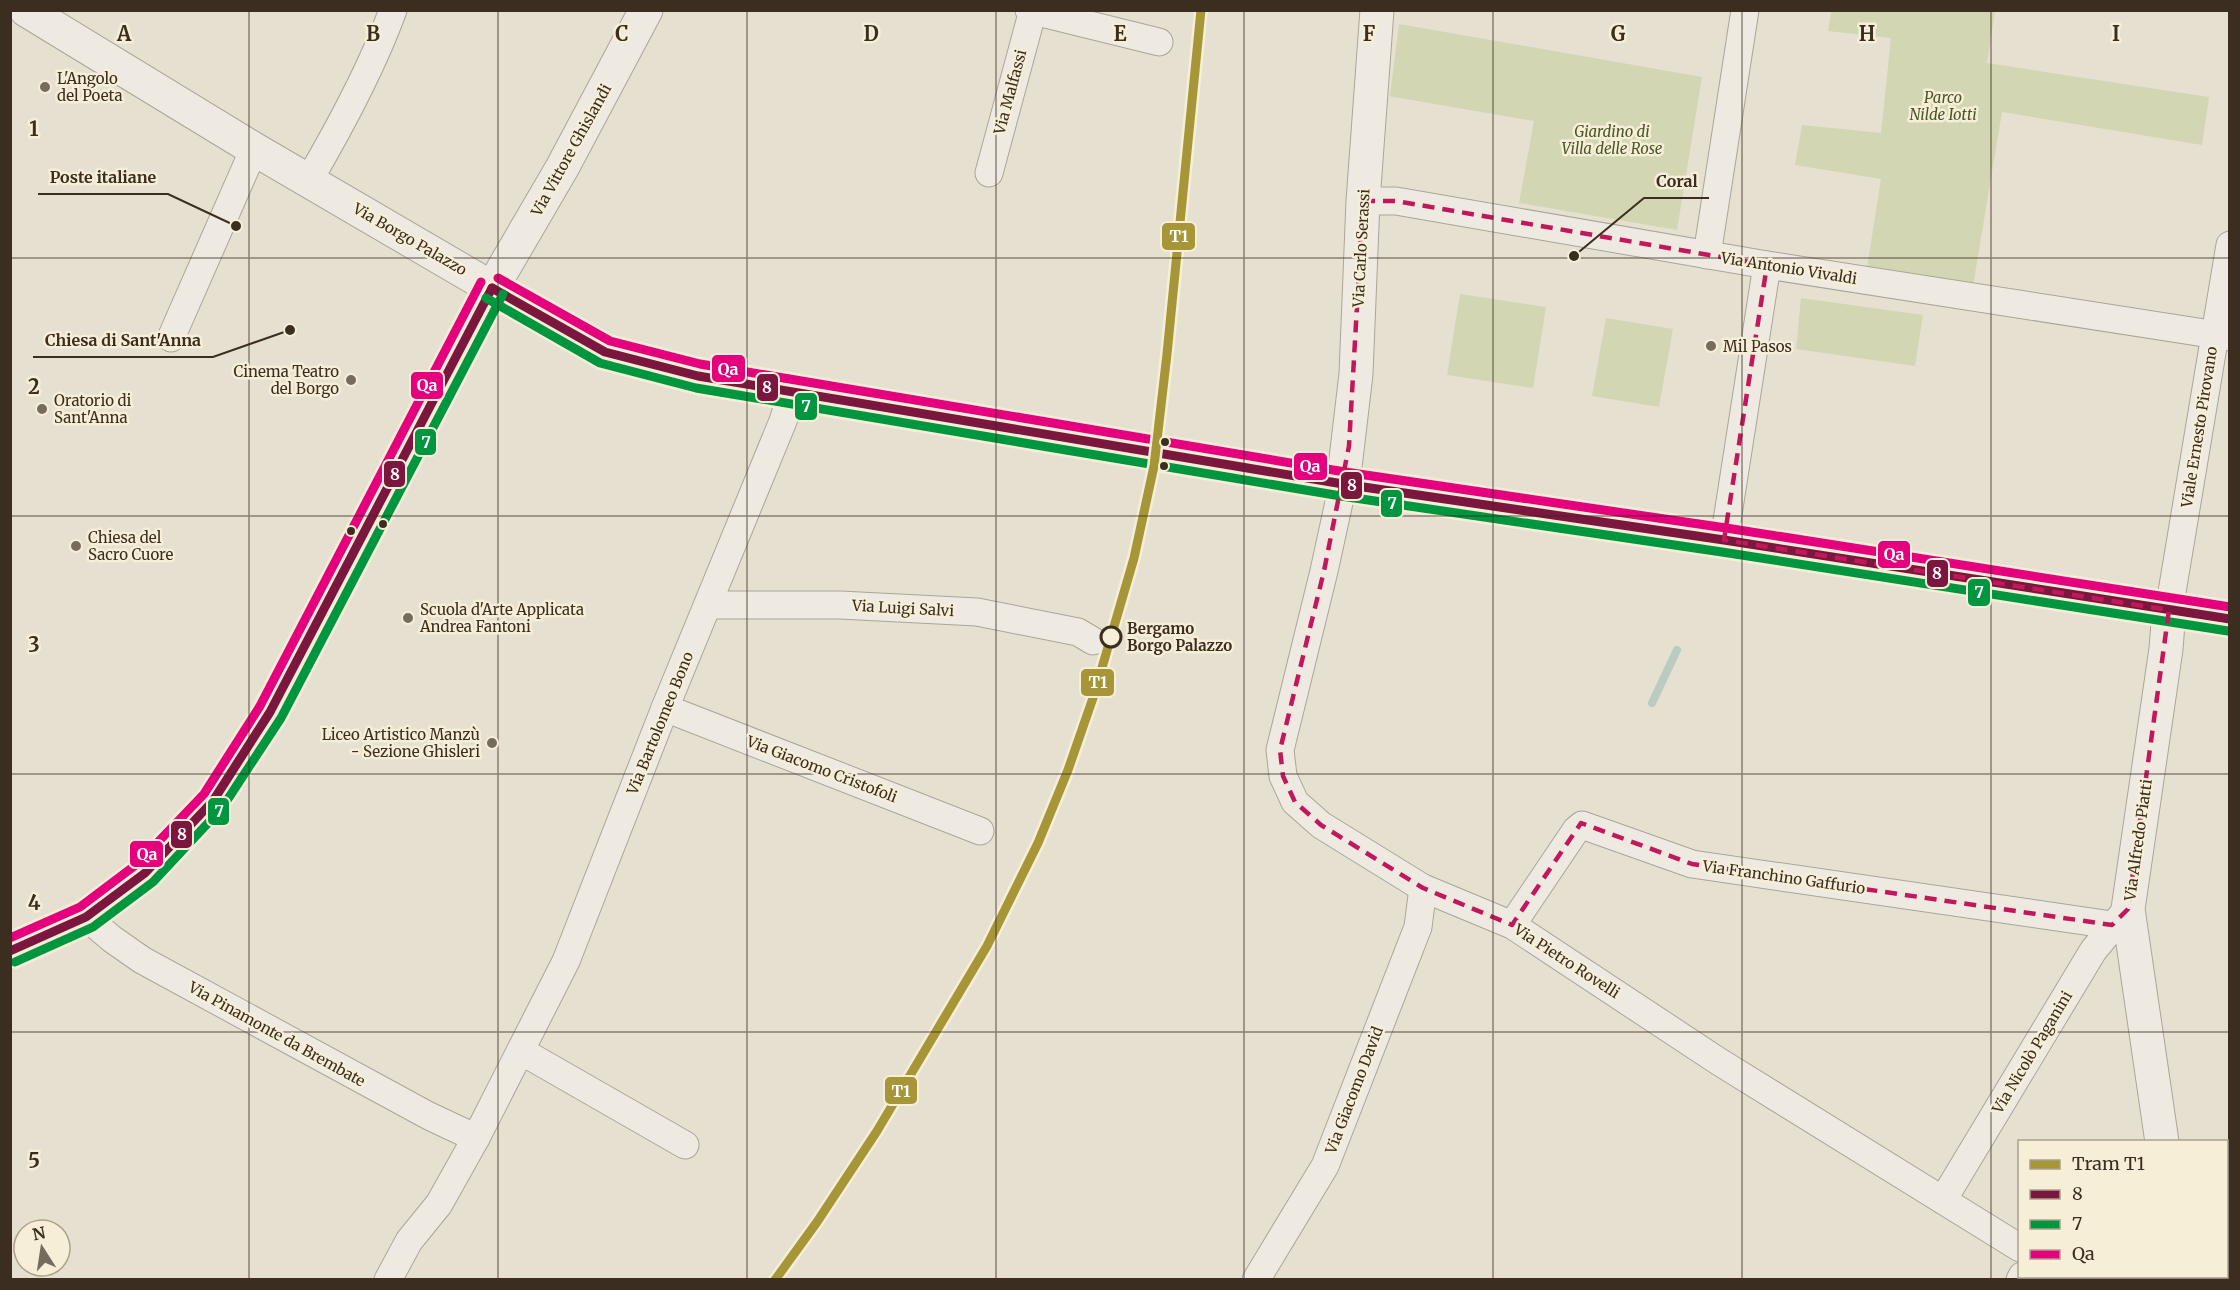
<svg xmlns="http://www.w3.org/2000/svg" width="2240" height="1290" viewBox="0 0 2240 1290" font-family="Merriweather,serif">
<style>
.green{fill:#d3d6b3}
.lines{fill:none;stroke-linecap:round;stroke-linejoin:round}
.stream{stroke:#bacbc2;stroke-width:8}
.minor-casing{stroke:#aba598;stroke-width:29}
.tertiary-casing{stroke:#aba598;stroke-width:35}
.secondary-casing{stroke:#9b9588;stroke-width:35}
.minor{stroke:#eeeae2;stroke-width:27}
.tertiary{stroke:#eeeae2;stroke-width:33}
.secondary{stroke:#eeeae2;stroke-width:33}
.bus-1-casing{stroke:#f6eed7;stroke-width:14}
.bus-2-casing{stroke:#f6eed7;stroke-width:14}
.bus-3-casing{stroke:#f6eed7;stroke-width:14}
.bus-1{stroke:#7b163e;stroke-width:9}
.bus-2{stroke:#00963f;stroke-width:9}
.bus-3{stroke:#e5007d;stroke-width:9}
.tram-1-casing{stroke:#f6eed7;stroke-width:14}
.tram-1{stroke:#a69637;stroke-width:9}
.marked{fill:none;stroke:#c2185b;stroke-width:4.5;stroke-dasharray:12 8;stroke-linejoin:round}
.grid{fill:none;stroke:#3b2e20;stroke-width:1.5;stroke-opacity:0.55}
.poi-dot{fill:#766c5e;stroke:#f6eed7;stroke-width:2}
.bus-dot{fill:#3b2e20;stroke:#f6eed7;stroke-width:2}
.stop-dot{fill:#f6eed7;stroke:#3b2e20;stroke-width:3}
.labels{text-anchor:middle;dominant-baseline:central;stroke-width:5;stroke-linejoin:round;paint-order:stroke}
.poi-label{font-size:15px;fill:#3b2e20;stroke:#f6eed7;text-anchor:start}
.street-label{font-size:15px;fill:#3b2e20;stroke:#f6eed7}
.park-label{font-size:15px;font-style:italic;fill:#485727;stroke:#f6eed7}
.stop-label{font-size:15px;font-weight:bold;fill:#3b2e20;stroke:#f6eed7;text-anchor:start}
.grid-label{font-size:20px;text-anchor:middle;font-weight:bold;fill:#3b2e20;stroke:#f6eed7;stroke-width:5;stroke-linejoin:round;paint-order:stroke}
.leader{fill:none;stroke:#3b2e20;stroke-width:2}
.callout-dot{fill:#3b2e20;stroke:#f6eed7;stroke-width:2}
.callout-label{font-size:16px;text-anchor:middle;font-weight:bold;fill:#3b2e20;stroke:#f6eed7;stroke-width:5;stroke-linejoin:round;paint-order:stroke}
.line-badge{stroke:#f6eed7;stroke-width:2}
.badge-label{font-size:16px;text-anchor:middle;font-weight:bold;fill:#fff}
</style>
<rect width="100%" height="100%" fill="#e5e0d0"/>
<g class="green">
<polygon points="1831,11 1995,11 1987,63 2209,97 2202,145 2002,112 1973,286 1867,268 1881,179 1795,165 1802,125 1881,133 1891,38 1828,31"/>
<polygon points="1399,24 1702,77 1677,230 1519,203 1534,121 1388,96 1390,95"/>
<polygon points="1460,294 1546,307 1533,388 1447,375"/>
<polygon points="1801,298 1923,315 1915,366 1796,349"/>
<polygon points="1606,318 1673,329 1659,407 1592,396"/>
</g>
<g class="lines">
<polyline class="stream" points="1652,703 1677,650"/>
<g class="minor-casing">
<g id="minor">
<polyline points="1029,10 1159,42"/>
<polyline points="989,173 1033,10"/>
<path d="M309,180C340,127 372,68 393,10"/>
<polyline points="1363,201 1396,201 1767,265 2230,337"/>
<polyline points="1707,255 1745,10"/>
<polyline points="171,338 254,149"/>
<polyline points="1343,484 1324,571 1280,750 1283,776 1295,802 1321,825 1423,888 1512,925 1718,1061 2020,1248"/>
<polyline points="1724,540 1767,265"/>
<polyline points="708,605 840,605 977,612 1078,632 1093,641"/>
<polyline points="2169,610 2230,245"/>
<polyline points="665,708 980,831"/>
<polyline points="86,917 112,939 142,960 429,1116 476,1138"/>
<polyline points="1512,925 1576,830 1582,825 1692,864 2112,925"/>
<polyline points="521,1051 685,1145"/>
<polyline points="1943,1200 2093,951 2123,914"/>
<polyline points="2063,1276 2068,1280"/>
<polyline points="388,1280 409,1241 439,1204 476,1138 566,961 665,708 783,421 792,392"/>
<polyline points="1256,1280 1325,1166 1418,927 1423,888"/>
<polyline points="2020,1280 2022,1276"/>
</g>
</g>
<g class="tertiary-casing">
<g id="tertiary">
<polyline points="26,10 254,149 492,288 562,168 646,10"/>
<polyline points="1343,484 1356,374 1363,201 1377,10"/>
<polyline points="2162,1142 2128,909 2166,649 2169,610"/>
<polyline points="2183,1276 2183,1280"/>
</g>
</g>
<g class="secondary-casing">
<polyline id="secondary" points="10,951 86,917 145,873 213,801 270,712 492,288 605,352 698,376 1343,484 1724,540 2230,619"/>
</g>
<use href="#minor" class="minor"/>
<use href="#tertiary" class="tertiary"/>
<use href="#secondary" class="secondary"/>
<g class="bus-1-casing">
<g id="bus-1">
<polyline points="492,288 605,352 698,376 1343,484 1724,540 2230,619"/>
<polyline points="10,951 86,917 145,873 213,801 270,712 492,288"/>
</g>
</g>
<g class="bus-2-casing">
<g id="bus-2">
<polyline points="486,298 600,363 696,388 1341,496 1722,552 2228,631"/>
<polyline points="15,962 93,927 153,882 222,808 281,718 503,294"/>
</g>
</g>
<g class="bus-3-casing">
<g id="bus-3">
<polyline points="498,278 610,341 700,364 1345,472 1726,528 2230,607"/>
<polyline points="10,938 80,907 137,864 204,794 260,706 481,282"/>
</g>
</g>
<use href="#bus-1" class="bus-1"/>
<use href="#bus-2" class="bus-2"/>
<use href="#bus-3" class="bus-3"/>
<g class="tram-1-casing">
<polyline id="tram-1" points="775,1280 817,1222 877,1131 987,946 1038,843 1068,770 1094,695 1134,558 1154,466 1167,354 1201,10"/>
</g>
<use href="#tram-1" class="tram-1"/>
</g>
<path class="marked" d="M1363,201H1396L1767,265L1724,540L2169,610L2128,909L2112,925L1692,864L1581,823L1512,925L1423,888L1321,825L1295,802L1283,776L1280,750L1324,571L1349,446Z"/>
<path class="grid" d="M249,10V1280M498,10V1280M747,10V1280M996,10V1280M1244,10V1280M1493,10V1280M1742,10V1280M1991,10V1280M10,258H2230M10,516H2230M10,774H2230M10,1032H2230"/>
<g class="poi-dot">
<circle cx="45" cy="87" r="6"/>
<circle cx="1711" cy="346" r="6"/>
<circle cx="351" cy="380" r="6"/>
<circle cx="42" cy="409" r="6"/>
<circle cx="76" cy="546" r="6"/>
<circle cx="408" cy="618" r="6"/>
<circle cx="492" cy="743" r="6"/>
</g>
<g class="bus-dot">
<circle cx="1165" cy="442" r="5"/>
<circle cx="1164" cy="466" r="5"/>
<circle cx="383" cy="524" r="5"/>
<circle cx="351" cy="531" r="5"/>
</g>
<circle class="stop-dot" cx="1111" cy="637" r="10"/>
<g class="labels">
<g class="poi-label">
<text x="57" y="78">L'Angolo<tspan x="57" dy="17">del Poeta</tspan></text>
<text x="1723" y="346">Mil Pasos</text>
<text x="339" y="371" text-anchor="end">Cinema Teatro<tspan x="339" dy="17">del Borgo</tspan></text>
<text x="54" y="400">Oratorio di<tspan x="54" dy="17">Sant'Anna</tspan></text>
<text x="88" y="537">Chiesa del<tspan x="88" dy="17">Sacro Cuore</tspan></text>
<text x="420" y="609">Scuola d'Arte Applicata<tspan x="420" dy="17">Andrea Fantoni</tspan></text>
<text x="480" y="734" text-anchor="end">Liceo Artistico Manzù<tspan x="480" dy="17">- Sezione Ghisleri</tspan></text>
</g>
<g class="street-label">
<text transform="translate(1010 92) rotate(-75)">Via Malfassi</text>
<text transform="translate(571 150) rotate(-61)">Via Vittore Ghislandi</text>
<text transform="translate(410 239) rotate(30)">Via Borgo Palazzo</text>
<text transform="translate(1361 248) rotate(-87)">Via Carlo Serassi</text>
<text transform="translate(1789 268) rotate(9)">Via Antonio Vivaldi</text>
<text transform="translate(2199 427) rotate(-81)">Viale Ernesto Pirovano</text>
<text transform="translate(903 608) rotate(3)">Via Luigi Salvi</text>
<text transform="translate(660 723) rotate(-68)">Via Bartolomeo Bono</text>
<text transform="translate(822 769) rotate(21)">Via Giacomo Cristofoli</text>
<text transform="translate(2138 840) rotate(-82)">Via Alfredo Piatti</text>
<text transform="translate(1784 877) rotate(8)">Via Franchino Gaffurio</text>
<text transform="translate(1567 961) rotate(33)">Via Pietro Rovelli</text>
<text transform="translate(277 1034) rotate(29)">Via Pinamonte da Brembate</text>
<text transform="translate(2032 1052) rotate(-59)">Via Nicolò Paganini</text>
<text transform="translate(1354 1090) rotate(-69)">Via Giacomo David</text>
</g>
<g class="park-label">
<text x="1943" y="97">Parco<tspan x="1943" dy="17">Nilde Iotti</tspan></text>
<text x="1612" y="131">Giardino di<tspan x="1612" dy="17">Villa delle Rose</tspan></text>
</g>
<g class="stop-label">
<text x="1127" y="628">Bergamo<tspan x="1127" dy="17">Borgo Palazzo</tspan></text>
</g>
</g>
<g class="grid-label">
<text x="124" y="41">A</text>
<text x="373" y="41">B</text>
<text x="622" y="41">C</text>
<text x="871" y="41">D</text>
<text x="1120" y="41">E</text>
<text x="1369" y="41">F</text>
<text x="1618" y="41">G</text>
<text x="1867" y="41">H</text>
<text x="2116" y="41">I</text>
<text x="34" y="136">1</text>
<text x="34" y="394">2</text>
<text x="34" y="652">3</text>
<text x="34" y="910">4</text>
<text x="34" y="1168">5</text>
</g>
<path class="leader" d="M236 226L168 194H38M1574 256L1644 198H1709M290 330L213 357H33"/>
<g class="callout-dot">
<circle cx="236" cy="226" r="6"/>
<circle cx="1574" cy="256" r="6"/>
<circle cx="290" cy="330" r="6"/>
</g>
<g class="callout-label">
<text x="103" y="183">Poste italiane</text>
<text x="1677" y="187">Coral</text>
<text x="123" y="346">Chiesa di Sant'Anna</text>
</g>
<g class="line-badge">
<rect x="1161" y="222" width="35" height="29" rx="6" fill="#a69637"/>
<rect x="711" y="354" width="35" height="29" rx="6" fill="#e5007d"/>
<rect x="410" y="371" width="34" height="29" rx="6" fill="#e5007d"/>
<rect x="756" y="373" width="23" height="29" rx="6" fill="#7b163e"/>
<rect x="794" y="392" width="24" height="29" rx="6" fill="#00963f"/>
<rect x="414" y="428" width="23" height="28" rx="6" fill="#00963f"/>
<rect x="1293" y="452" width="35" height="29" rx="6" fill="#e5007d"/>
<rect x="383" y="460" width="23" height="28" rx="6" fill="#7b163e"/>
<rect x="1340" y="471" width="23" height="29" rx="6" fill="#7b163e"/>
<rect x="1380" y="489" width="23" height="29" rx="6" fill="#00963f"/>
<rect x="1877" y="540" width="34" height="29" rx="6" fill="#e5007d"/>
<rect x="1926" y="559" width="23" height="29" rx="6" fill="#7b163e"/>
<rect x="1967" y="578" width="24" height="29" rx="6" fill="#00963f"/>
<rect x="1080" y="668" width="35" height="29" rx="6" fill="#a69637"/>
<rect x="207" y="797" width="23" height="29" rx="6" fill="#00963f"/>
<rect x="170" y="820" width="23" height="29" rx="6" fill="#7b163e"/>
<rect x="129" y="840" width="35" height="28" rx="6" fill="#e5007d"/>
<rect x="884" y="1076" width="34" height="29" rx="6" fill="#a69637"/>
</g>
<g class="badge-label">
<text x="1179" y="242">T1</text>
<text x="728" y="375">Qa</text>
<text x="427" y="391">Qa</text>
<text x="767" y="393">8</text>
<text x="806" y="412">7</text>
<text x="426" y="448">7</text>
<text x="1310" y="472">Qa</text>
<text x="395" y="480">8</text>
<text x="1352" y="491">8</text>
<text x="1392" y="509">7</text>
<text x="1894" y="560">Qa</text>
<text x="1937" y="579">8</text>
<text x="1979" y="598">7</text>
<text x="1098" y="688">T1</text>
<text x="219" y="817">7</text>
<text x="182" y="840">8</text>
<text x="147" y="860">Qa</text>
<text x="901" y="1097">T1</text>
</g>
<rect width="2240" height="1290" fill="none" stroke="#3b2e20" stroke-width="24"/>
<rect x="2018" y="1140" width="210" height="138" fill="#f6eed7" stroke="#aba18e" stroke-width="1.5"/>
<rect x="2030" y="1160" width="30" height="9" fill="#a69637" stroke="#aba18e" stroke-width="1.5"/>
<text x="2072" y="1170" font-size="18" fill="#3b2e20">Tram T1</text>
<rect x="2030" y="1190" width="30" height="9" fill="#7b163e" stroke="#aba18e" stroke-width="1.5"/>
<text x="2072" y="1200" font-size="18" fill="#3b2e20">8</text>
<rect x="2030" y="1220" width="30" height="9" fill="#00963f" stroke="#aba18e" stroke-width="1.5"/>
<text x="2072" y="1230" font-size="18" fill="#3b2e20">7</text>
<rect x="2030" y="1250" width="30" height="9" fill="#e5007d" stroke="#aba18e" stroke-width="1.5"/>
<text x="2072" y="1260" font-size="18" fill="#3b2e20">Qa</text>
<g transform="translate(42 1248) rotate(348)"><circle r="28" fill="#f6eed7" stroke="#aba18e" stroke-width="1.5"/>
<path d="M0-4.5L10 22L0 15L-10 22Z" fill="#766c5e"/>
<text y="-9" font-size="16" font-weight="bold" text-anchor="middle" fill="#3b2e20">N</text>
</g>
</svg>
